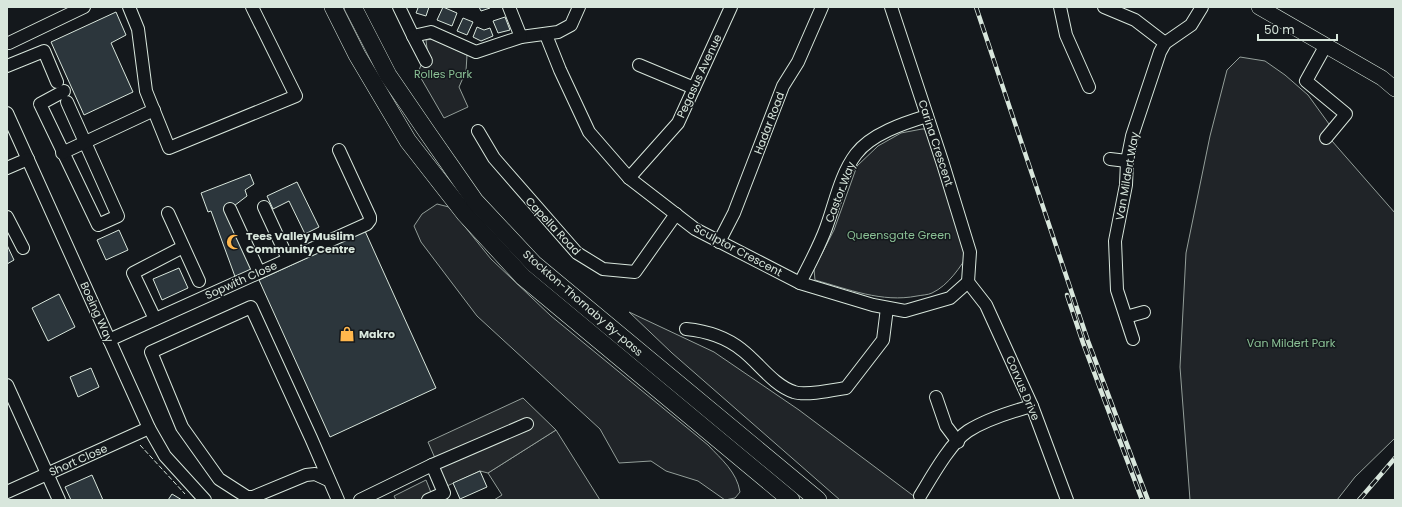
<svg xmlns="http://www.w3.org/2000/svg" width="1402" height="507" viewBox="0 0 1402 507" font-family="Poppins,sans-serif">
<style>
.green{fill:#202428;stroke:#939e99}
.parking{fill:#24282b;stroke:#939e99}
.building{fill:#2c363c;stroke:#d8e6dc}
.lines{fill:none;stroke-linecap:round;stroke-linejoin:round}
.minor-casing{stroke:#d8e6dc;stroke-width:14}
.major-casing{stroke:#d8e6dc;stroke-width:16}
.highway-casing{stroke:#d8e6dc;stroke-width:18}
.minor{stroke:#14181c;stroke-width:12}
.major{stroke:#14181c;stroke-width:15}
.highway{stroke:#14181c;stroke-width:17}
.rail-casing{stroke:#d8e6dc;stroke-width:4.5}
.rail{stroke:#14181c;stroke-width:3;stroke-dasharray:9;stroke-linecap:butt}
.fence{stroke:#d8e6dc;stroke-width:1;stroke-dasharray:5 2;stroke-linecap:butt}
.labels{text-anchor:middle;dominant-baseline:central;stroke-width:3;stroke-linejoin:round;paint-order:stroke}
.park-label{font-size:11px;fill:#8ac095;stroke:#14181c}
.street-label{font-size:11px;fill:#d8e6dc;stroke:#14181c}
.poi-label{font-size:11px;font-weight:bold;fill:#d8e6dc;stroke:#14181c;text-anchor:start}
</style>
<rect width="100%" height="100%" fill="#14181c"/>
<g class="green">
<polygon points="432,39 467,55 466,71 459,87 468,107 444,118 418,73 421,65 428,57 426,40"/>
<polygon points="1240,57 1265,61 1285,75 1308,95 1329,124 1325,133 1395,213 1395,438 1355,477 1337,500 1190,500 1180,367 1186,253 1210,136 1227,70"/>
<path d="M922,129H931L970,252C960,267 949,285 932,293C928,295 922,295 917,296C882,303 848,289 815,280L814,269L834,230L857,166L878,146L901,133Z"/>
<path d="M437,204L449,207L491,259L551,316L708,445C721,459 737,472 740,492L735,498L725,500L698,481L666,471L651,461L619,463L600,429L477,316L421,242L414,226L422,214Z"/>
<polygon points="629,312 714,352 799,410 919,500 840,500 672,353"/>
<polygon points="556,430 600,500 494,500 502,495 488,473"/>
</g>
<g class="parking">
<polygon points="523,398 556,430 488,473 480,471 447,486 428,442"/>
<polygon points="426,480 434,500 396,500 394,496"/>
</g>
<g class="building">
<polygon points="415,7 429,7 426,16 416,13 418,8"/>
<polygon points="443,7 457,13 452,26 437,20"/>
<polygon points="479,7 490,7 490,8 481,11"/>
<polygon points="116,12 126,35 111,43 133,92 84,115 51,42"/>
<polygon points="505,17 510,30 498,33 493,21"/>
<polygon points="463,18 473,22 467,35 457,31"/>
<polygon points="477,27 484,30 490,28 493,36 481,41 473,37"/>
<polygon points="250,174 254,184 245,190 247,196 230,209 259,272 237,282 211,211 208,212 201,193"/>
<polygon points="297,182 319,227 305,234 289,201 273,209 267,196"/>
<polygon points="119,230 128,250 106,260 97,240"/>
<polygon points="365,231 436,388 330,437 259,280"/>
<polygon points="7,245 14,260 7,264"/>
<polygon points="179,268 188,288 162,300 153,279"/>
<polygon points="59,294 75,327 48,341 32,308"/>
<polygon points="91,368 99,387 78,397 70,377"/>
<polygon points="480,471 487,487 460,499 453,483"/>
<polygon points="92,475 103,500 71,500 65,487"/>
<polygon points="172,494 182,500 168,500"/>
</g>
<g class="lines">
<g class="minor-casing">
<g id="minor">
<polyline points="129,7 138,29 146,91 169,148 296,96 252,7"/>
<polyline points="399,7 413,36 431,32 476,52 521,37 558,32 571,25 579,7"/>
<polyline points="509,7 521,37"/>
<polyline points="891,7 943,164 970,252 968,282"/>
<polyline points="1060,7 1066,35 1089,87"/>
<polyline points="1104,7 1135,20 1165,43"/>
<polyline points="546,35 560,70 589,132 629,178 695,229 800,283 873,305 905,311 950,298 968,282"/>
<polyline points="413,36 426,61"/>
<polyline points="9,43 84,7"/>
<polyline points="639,65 694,88"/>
<polyline points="7,66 44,51 57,82"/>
<polyline points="64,91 40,104 98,225 118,216 67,102"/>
<polyline points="7,113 149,428 165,456 205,500"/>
<polyline points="478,131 494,158 577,253 603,269 635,272 676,214"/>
<polyline points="1326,138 1346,114 1306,81 1326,45"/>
<polyline points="62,153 154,110"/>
<polyline points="1110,159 1127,161"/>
<polyline points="7,168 28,159"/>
<polyline points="629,178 678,123 731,7"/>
<polyline points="264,207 288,259"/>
<polyline points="230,209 259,272"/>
<polyline points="168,213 199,281"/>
<polyline points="7,217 23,248"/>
<polyline points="719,242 734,213 783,86 798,62 822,7"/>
<polyline points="968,282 986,305 1032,406 1067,500"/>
<path d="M800,283C809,265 819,247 826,228C835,204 840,175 856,154C871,134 904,123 927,116"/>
<polyline points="1126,317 1144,312"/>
<polyline points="155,319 133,273 183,247"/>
<path d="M686,329C707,331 726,337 742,350C759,363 773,385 794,392C805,396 834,390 846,388L883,340L887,308"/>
<polyline points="1133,339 1117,290 1115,241 1126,185 1127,161 1132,136 1160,52 1165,43 1191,25 1202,7"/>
<polyline points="109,340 367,224 370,220 370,217 339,150"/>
<polyline points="7,385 59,500"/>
<polyline points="936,397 946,426 958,442"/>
<polyline points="328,480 315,474 306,475 253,497 247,497 219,479 182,427 151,352 251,307 311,438 338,500"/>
<polyline points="7,492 149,428"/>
<path d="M920,496C931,478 951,442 968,431C987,419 1010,412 1032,406"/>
<polyline points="360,500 432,465"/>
<polyline points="428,500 444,493 432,465 527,424"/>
</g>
</g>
<g class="major-casing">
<polyline id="major" points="1259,7 1382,78 1395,89"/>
</g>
<g class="highway-casing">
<g id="highway">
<polyline points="333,7 357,55 408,141 465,214 523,277 791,500"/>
<polyline points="353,7 388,75 427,132 475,201 534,264 818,500"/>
</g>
</g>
<use href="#minor" class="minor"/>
<use href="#major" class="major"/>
<use href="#highway" class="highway"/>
<g class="rail-casing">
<g id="rail">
<polyline points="976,7 1088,341 1148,500"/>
<polyline points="1067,295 1083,343 1142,500"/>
<polyline points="1359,500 1395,458"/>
</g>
</g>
<use href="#rail" class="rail"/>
<polyline class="fence" points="140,445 185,494"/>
</g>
<defs>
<g id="mosque-bare" transform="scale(1.2)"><path d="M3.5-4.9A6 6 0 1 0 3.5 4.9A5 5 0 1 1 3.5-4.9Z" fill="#ffb74d" stroke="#14181c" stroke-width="2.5" paint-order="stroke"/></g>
<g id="shop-bare" transform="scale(1.2)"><path d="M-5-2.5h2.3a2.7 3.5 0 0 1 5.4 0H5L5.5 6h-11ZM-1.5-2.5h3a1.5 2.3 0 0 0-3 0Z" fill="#ffb74d" stroke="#14181c" stroke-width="2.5" paint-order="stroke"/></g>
</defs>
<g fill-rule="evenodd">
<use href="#mosque-bare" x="234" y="242"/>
<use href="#shop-bare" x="347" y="334"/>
</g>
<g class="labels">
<g class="park-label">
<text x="443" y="74">Rolles Park</text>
<text x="899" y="235">Queensgate Green</text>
<text x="1291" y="343">Van Mildert Park</text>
</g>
<g class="street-label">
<text transform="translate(699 76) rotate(-65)">Pegasus Avenue</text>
<text transform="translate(769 123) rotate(-69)">Hadar Road</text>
<text transform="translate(936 143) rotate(72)">Carina Crescent</text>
<text transform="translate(1127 176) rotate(-80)">Van Mildert Way</text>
<text transform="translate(840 192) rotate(-69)">Castor Way</text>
<text transform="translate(553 226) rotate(47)">Capella Road</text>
<text transform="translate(738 250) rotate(28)">Sculptor Crescent</text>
<text transform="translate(241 280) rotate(-24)">Sopwith Close</text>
<text transform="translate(583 303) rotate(41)">Stockton-Thornaby By-pass</text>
<text transform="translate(97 312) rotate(66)">Boeing Way</text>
<text transform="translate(1023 388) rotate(67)">Corvus Drive</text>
<text transform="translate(78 460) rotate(-24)">Short Close</text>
</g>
<g class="poi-label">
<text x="246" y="236">Tees Valley Muslim<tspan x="246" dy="13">Community Centre</tspan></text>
<text x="359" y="334">Makro</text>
</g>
</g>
<rect width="1402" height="507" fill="none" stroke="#d8e6dc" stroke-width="16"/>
<path d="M1258 34v6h79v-6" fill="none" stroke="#d8e6dc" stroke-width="2"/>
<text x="1264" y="34" font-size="12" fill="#d8e6dc" stroke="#14181c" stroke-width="3" paint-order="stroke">50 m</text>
</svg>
